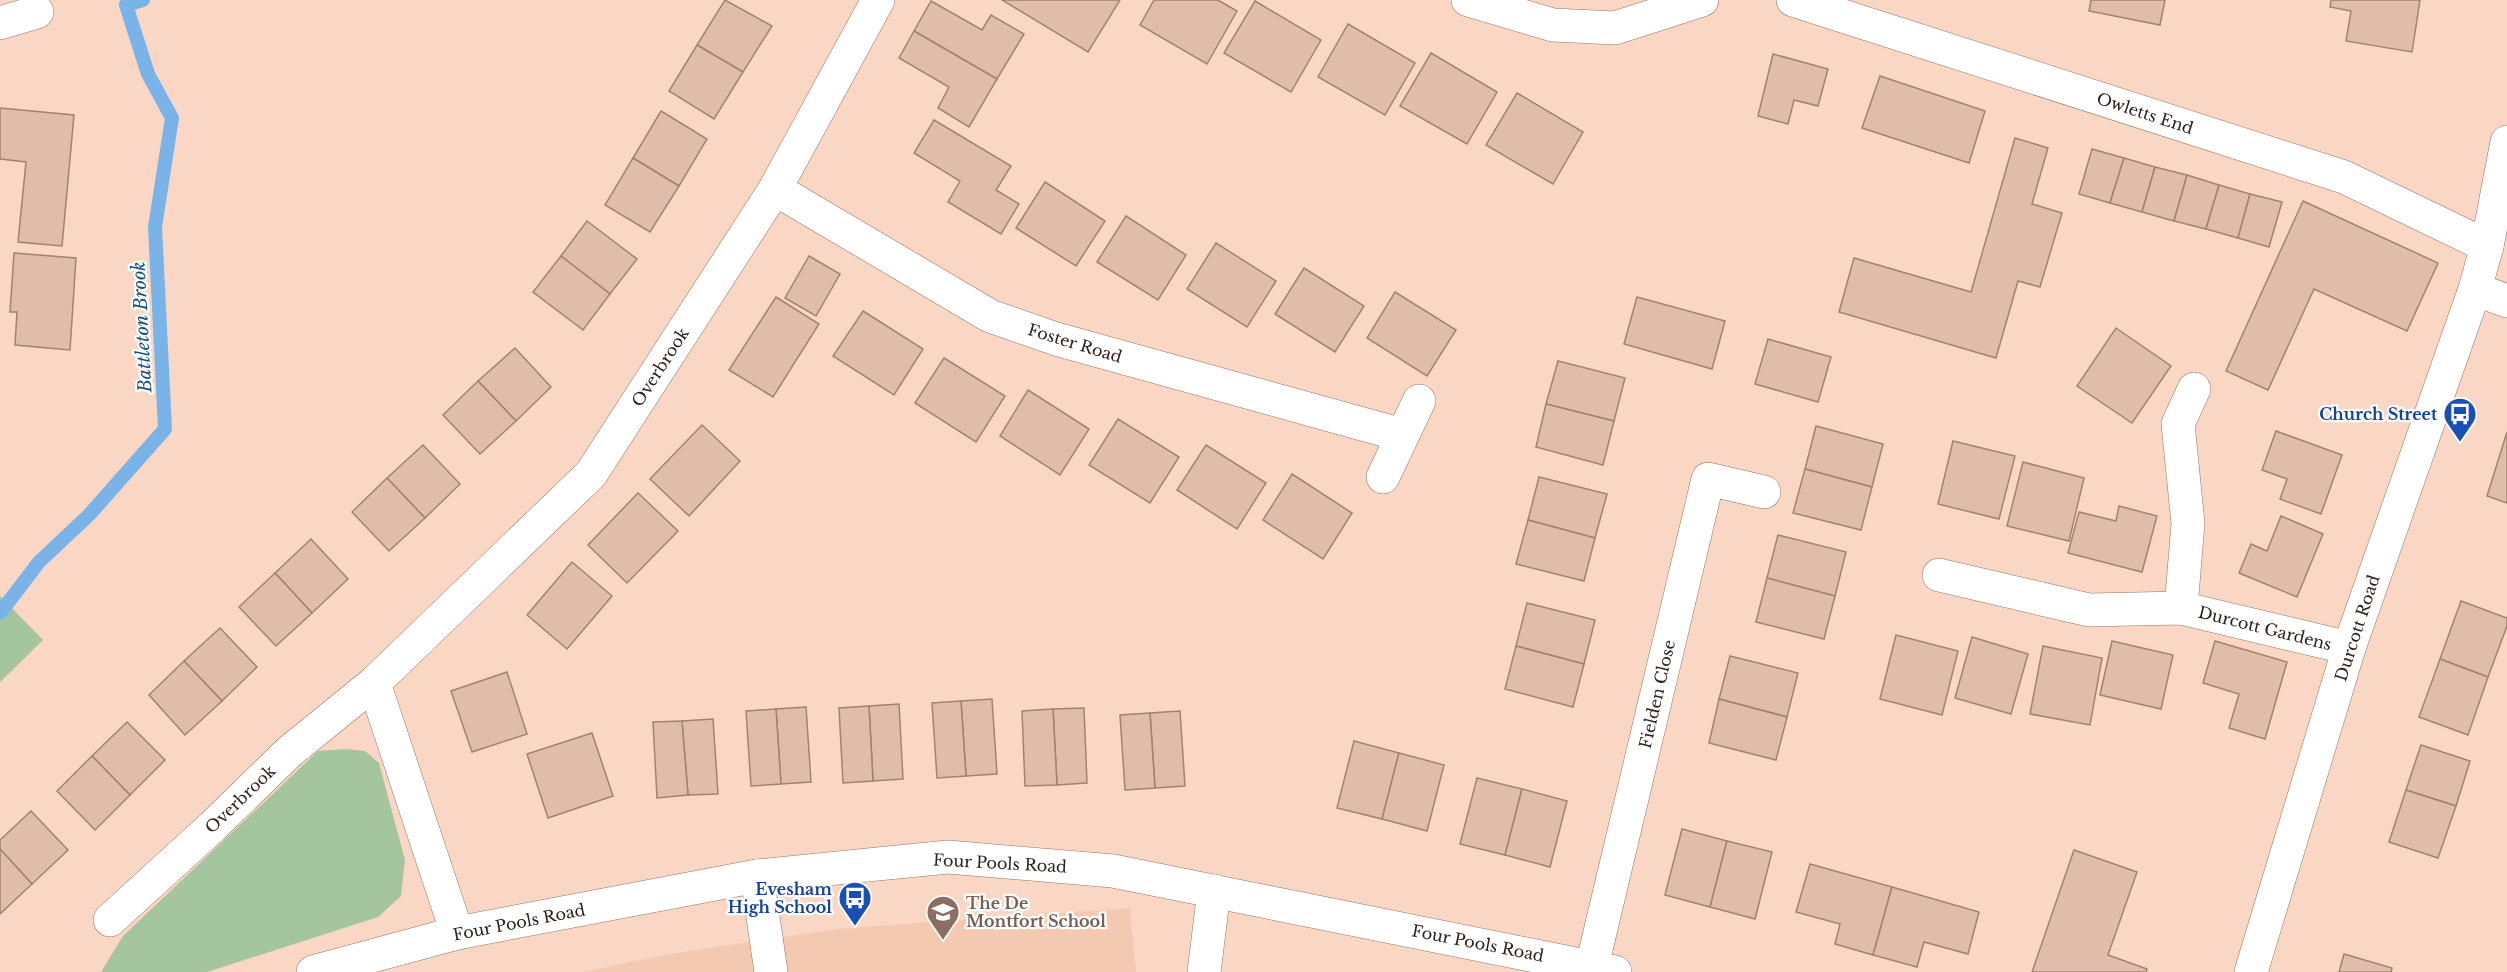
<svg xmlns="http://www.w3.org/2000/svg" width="2507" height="972" viewBox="0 0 2507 972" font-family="'Libre Baskerville',serif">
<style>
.built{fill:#f3c9b2}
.green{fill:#a5c59f}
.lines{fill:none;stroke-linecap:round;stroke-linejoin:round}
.stream{stroke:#7ab3e8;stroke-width:14}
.building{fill:#dfbdaa;stroke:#a28271;stroke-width:1.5}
.minor-casing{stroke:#937463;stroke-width:34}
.minor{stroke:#fff;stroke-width:33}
.labels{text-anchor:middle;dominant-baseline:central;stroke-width:4.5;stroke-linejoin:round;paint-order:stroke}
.street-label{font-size:16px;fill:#2f221b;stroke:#fff}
.transit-label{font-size:16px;font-weight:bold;fill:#164399;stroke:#fff;text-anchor:end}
.education-label{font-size:16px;font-weight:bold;fill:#785e54;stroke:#fff;text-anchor:start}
.water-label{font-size:18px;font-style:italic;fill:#0f4f81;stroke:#fff}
</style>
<rect width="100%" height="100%" fill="#fad7c5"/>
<polygon class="built" points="1130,908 1136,972 583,972 669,954 837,929"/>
<g class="green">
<polygon points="0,596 43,640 0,682"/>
<polygon points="346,749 365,751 379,763 405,860 401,896 378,917 207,972 101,972 123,936 318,751"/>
</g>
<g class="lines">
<polyline class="stream" points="0,613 39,562 89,515 165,429 155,227 172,118 148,74 126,5 143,0"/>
</g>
<g class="building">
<polygon points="725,0 772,26 743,72 697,45"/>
<polygon points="1002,0 1120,0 1088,52"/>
<polygon points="1154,0 1218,0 1237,11 1207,64 1140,25"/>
<polygon points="2091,0 2165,0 2160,25 2089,11"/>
<polygon points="2331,0 2420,0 2412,52 2346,41 2351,11 2330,7"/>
<polygon points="931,1 982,30 991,15 1024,34 997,79 914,31"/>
<polygon points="1255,1 1321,40 1291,92 1224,53"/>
<polygon points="1348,24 1415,63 1385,115 1318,77"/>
<polygon points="914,31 997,79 969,127 938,108 949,87 899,58"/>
<polygon points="697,45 743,72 714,119 669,91"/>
<polygon points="1431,53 1497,92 1467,144 1400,106"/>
<polygon points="1773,54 1828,69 1818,106 1794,100 1788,124 1758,116"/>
<polygon points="1880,76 1985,111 1969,163 1862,128"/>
<polygon points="1517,93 1583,132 1553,184 1486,145"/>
<polygon points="0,108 74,115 62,246 18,242 26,162 0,159"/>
<polygon points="661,111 707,139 679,186 633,158"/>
<polygon points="934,120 1011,166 996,190 1019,204 1001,234 948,202 960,181 914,153"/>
<polygon points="2015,138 2048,148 2032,204 2062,213 2040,287 2018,281 1996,358 1839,312 1854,258 1971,292"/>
<polygon points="2092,149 2124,158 2110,203 2079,194"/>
<polygon points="633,158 679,186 650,232 605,205"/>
<polygon points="2124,158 2155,167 2142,212 2110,203"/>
<polygon points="2155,167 2187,175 2174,221 2142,212"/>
<polygon points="2187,175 2219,185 2206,229 2174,221"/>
<polygon points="1045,182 1105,221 1076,266 1016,228"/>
<polygon points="2219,185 2250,194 2238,238 2206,229"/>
<polygon points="2250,194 2282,202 2269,247 2238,238"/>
<polygon points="2303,201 2438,263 2407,331 2314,289 2268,390 2226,371"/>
<polygon points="1126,216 1186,255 1158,300 1097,262"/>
<polygon points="587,221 637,259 610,294 561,256"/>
<polygon points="1216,243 1276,281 1247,327 1187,289"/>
<polygon points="14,253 76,258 70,350 15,345 17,312 10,312"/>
<polygon points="561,256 610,294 583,330 533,292"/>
<polygon points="809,256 840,274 816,316 785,298"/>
<polygon points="1304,268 1364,306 1335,352 1275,314"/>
<polygon points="1395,292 1456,330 1427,376 1367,338"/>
<polygon points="776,297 819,324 773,397 729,370"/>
<polygon points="1637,297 1725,321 1712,369 1624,344"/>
<polygon points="863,311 923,349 894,395 833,356"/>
<polygon points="2116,328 2171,366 2132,423 2077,386"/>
<polygon points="1768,339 1831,357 1818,402 1755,384"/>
<polygon points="515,348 551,387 516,421 478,381"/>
<polygon points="944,358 1005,396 976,442 915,403"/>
<polygon points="1558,361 1625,378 1614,421 1546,404"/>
<polygon points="478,381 516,421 480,454 443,415"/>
<polygon points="1028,390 1089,429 1060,475 1000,436"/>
<polygon points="1546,404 1614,421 1603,465 1536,447"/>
<polygon points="1118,419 1179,457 1150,503 1089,465"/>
<polygon points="702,425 740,461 689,516 650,479"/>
<polygon points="1816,426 1883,444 1872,487 1805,469"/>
<polygon points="2276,431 2342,455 2321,514 2280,499 2287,479 2262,470"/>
<polygon points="2507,432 2507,503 2487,496"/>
<polygon points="1953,441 2015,456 1999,519 1938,504"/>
<polygon points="423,445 460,484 425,518 387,478"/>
<polygon points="1206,445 1266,483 1237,529 1177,490"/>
<polygon points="2023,462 2084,478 2069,541 2007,526"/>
<polygon points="1805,469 1872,487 1861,530 1793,513"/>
<polygon points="1292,474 1352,513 1323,559 1263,520"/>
<polygon points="1539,477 1607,494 1595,538 1528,520"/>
<polygon points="387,478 425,518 389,551 352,512"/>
<polygon points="638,493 678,531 627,583 588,545"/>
<polygon points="2119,506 2157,516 2142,572 2068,553 2079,512 2116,521"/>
<polygon points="2281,516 2323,534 2297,597 2239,573 2251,544 2267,551"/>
<polygon points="1528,520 1595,538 1584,581 1516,564"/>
<polygon points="1778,535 1846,552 1835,596 1767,578"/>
<polygon points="311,539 348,579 312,613 275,573"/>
<polygon points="572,562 612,596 567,649 527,615"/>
<polygon points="275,573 312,613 276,646 239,607"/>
<polygon points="1767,578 1835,596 1824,639 1756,622"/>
<polygon points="2461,601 2507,618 2507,626 2488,677 2440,659"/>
<polygon points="1527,603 1595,620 1584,664 1516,646"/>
<polygon points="220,628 257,667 222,701 184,661"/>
<polygon points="1896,635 1958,651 1942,715 1880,699"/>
<polygon points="1972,637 2028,654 2011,714 1955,698"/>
<polygon points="2112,641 2173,655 2161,709 2100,695"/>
<polygon points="2215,641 2287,662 2265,739 2229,728 2239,694 2203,683"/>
<polygon points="1516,646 1584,664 1573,707 1505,689"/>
<polygon points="2043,646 2102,658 2090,725 2030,714"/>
<polygon points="1730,656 1798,673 1787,717 1719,699"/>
<polygon points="2440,659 2488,677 2468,735 2419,717"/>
<polygon points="184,661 222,701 185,735 149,695"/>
<polygon points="507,672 527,734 472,752 451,691"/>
<polygon points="992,699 997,774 966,776 961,701"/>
<polygon points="1719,699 1787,717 1776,760 1709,743"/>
<polygon points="961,701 966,776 937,778 932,703"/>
<polygon points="899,704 903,779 873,781 869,706"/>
<polygon points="869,706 873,781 843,783 839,708"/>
<polygon points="806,707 811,782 781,784 776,709"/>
<polygon points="1084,708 1087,783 1057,785 1053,709"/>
<polygon points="776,709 781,784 751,786 746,711"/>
<polygon points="1053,709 1057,785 1025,786 1022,711"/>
<polygon points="1180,711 1185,786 1155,788 1150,713"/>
<polygon points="1150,713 1155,788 1125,790 1120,715"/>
<polygon points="713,719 718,794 688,795 682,721"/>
<polygon points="682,721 688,795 657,798 653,722"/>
<polygon points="127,722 165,760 130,795 92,756"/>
<polygon points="592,733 613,796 548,818 527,754"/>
<polygon points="1354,741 1399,753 1382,819 1337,808"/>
<polygon points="2421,745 2470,761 2456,806 2406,790"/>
<polygon points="1399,753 1444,765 1427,831 1382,819"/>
<polygon points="92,756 130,795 95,830 57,791"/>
<polygon points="1477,778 1522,789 1505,855 1460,844"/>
<polygon points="1522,789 1567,801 1550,867 1505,855"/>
<polygon points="2406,790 2456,806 2438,858 2389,842"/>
<polygon points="31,811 68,850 32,884 0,849 0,840"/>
<polygon points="1682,829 1727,841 1710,907 1665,895"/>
<polygon points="1727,841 1772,852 1755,919 1710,907"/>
<polygon points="0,849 32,884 0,914"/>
<polygon points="2074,850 2137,872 2108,955 2147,969 2146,972 2032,972"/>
<polygon points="1810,864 1892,887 1873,955 1835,944 1840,924 1796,912"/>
<polygon points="1892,887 1979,912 1968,954 1924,942 1917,967 1873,955"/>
<polygon points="2344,954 2392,968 2391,972 2339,972"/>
</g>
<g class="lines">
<g class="minor-casing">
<g id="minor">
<polyline points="1468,0 1553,25 1615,28 1702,0"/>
<polyline points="1793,0 2344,177 2487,246"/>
<polyline points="0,23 37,12"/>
<polyline points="775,189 990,316 1056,339 1402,435"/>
<polyline points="2475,289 2507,301"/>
<polyline points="1383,477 1419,401"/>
<polyline points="1939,575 2089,610 2181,608 2349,648"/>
<polyline points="2181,608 2188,523 2178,424 2194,389"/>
<polyline points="374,683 457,933"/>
<polyline points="757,876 771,972"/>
<polyline points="110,920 212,827 289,752 374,683 591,474 775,189 878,0"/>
<polyline points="1592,966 1708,479 1764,492"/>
<polyline points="313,972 457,933 757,876 948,857 1113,871 1615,972"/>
<polyline points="1204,972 1214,891"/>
<polyline points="2251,972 2349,648 2475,289 2487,246 2507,142"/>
</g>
</g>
<use href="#minor" class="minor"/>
</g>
<defs>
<g id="bus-pin" transform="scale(1.725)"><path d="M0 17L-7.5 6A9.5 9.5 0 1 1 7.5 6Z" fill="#1a4fb4" stroke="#fff"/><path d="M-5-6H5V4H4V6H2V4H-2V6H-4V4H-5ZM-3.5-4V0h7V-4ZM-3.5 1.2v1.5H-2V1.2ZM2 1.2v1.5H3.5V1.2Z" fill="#fff"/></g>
<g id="school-pin" transform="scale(1.725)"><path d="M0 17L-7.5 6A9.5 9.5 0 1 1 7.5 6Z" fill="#8d6e63" stroke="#fff"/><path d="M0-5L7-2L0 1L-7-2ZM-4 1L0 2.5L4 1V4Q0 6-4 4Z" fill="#fff"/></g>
</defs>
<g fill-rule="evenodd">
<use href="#bus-pin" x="2460" y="414"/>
<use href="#bus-pin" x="855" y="898"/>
<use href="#school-pin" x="943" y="912"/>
</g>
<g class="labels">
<g class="street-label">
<text transform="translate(2145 113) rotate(18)">Owletts End</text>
<text transform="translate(1075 343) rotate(17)">Foster Road</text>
<text transform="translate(660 367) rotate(-57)">Overbrook</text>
<text transform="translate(2265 628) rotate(14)">Durcott Gardens</text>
<text transform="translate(2357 628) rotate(-72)">Durcott Road</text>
<text transform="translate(1657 694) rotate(-77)">Fielden Close</text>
<text transform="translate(240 799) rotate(-44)">Overbrook</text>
<text transform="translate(1000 863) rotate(3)">Four Pools Road</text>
<text transform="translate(519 922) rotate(-11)">Four Pools Road</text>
<text transform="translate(1478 943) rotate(11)">Four Pools Road</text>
</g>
<g class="transit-label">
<text x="2437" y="414">Church Street</text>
<text x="832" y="889">Evesham<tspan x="832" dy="18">High School</tspan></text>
</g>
<g class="education-label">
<text x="966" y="903">The De<tspan x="966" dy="18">Montfort School</tspan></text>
</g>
<g class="water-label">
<text transform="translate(142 327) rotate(-93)">Battleton Brook</text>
</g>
</g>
</svg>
